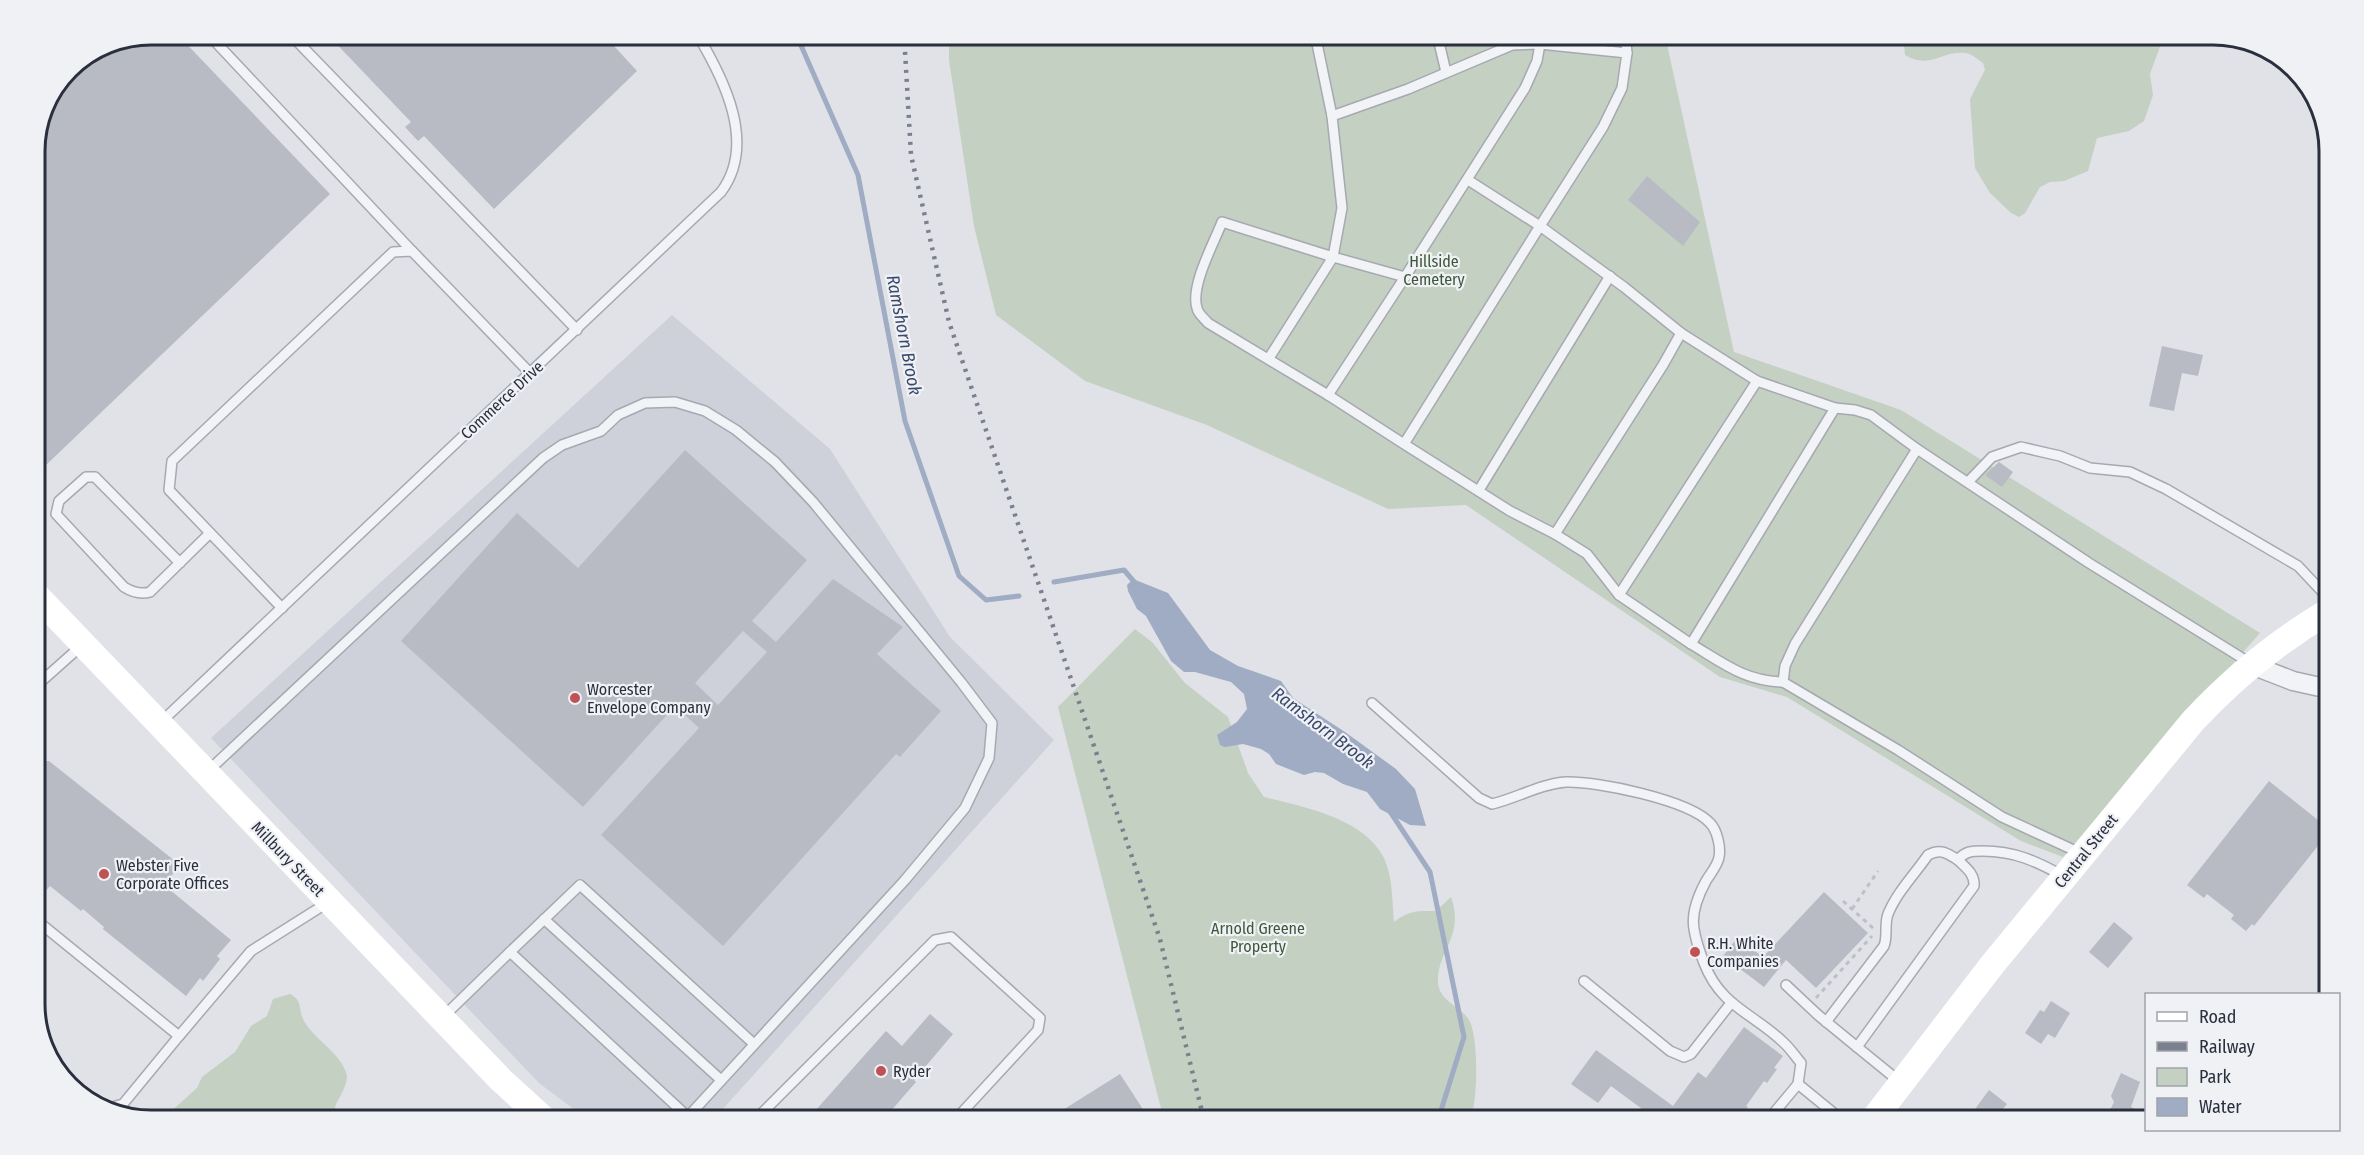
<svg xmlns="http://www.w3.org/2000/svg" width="2364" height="1155" viewBox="0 0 2364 1155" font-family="'Fira Sans Condensed',sans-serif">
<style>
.built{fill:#ced1d9}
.green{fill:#c4d0c2}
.water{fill:#9facc4}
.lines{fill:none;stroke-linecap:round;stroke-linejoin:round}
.stream{stroke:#9facc4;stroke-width:5}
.building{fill:#b8bbc4;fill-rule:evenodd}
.lane-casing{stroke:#a6a9b1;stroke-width:12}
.street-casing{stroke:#a6a9b1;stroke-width:21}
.path{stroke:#bec0c6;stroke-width:3;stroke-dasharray:4.5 4.5;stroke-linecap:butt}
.lane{stroke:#f2f3f6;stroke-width:9}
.street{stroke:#f2f3f6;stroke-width:18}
.secondary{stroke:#fff;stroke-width:26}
.rail{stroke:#7b808f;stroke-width:4.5;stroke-dasharray:3 6;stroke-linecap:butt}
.poi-dot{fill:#bf5253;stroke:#eff1f5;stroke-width:2}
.labels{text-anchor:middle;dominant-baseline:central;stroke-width:4.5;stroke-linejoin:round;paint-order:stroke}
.park-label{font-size:16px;fill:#3b5739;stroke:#eff1f5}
.street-label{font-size:16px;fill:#2a2f3d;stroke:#eff1f5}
.poi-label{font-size:16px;fill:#2a2f3d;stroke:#eff1f5;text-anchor:start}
.water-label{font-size:18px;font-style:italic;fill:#39496c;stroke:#eff1f5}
.rim{fill:none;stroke:#2a2f3d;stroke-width:3}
</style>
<rect width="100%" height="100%" fill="#e0e2e7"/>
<polygon class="built" points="672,315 830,449 950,637 1054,740 713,1120 588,1120 539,1083 211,738"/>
<g class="green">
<path d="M1903,34H2178V35L2162,41L2150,74L2153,95L2144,121L2129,131L2097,138L2088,171L2064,181L2050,182L2040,187L2025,213L2019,217L2011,213L1990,193L1975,168L1970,99L1985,70L1983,63C1978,60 1972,54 1966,53C1941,50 1931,70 1905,55Z"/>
<polygon points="949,35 1665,35 1734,352 1901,410 2260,633 2063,857 2021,841 1787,697 1720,677 1466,505 1388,509 1207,425 1085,381 996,315 974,226 949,60"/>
<path d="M1135,629L1152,642L1185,683L1228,717L1248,773L1264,797C1304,807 1364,818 1384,858C1393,877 1392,902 1394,922C1410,910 1416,911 1436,911L1451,897C1465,937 1437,950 1438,982C1439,1002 1460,1005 1469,1020C1479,1037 1478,1103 1470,1120H1164L1058,707Z"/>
<path d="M290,994C303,1000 298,1010 304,1021C315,1040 338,1051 346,1072C350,1083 339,1097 335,1107L340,1120H149L151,1117L168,1114L197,1088L202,1077L235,1052L251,1026L267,1016L273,999Z"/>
</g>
<polygon class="water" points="1133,579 1168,593 1210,650 1238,666 1281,681 1293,698 1345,732 1396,769 1415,789 1426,826 1410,825 1380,809 1367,792 1343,784 1324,773 1315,772 1304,775 1276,764 1269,754 1261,749 1243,744 1225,747 1220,745 1217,735 1237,722 1247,709 1244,694 1231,682 1195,672 1184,672 1171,661 1146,616 1137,609 1128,591 1127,585"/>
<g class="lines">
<g class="stream">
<polyline points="796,34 858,175 905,421 959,576 986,600 1019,596"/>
<polyline points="1054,582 1124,570 1136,584"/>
<polyline points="1389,810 1430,872 1464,1037 1438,1120"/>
</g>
</g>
<g class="building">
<polygon points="152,34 177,34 330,194 45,466 35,456 35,144 46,100 69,69 107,43"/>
<polygon points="327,34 603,34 637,71 494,209 424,136 418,141 405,127 411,122"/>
<polygon points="1647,176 1700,222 1683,246 1628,200"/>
<polygon points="2162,346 2203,355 2198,376 2182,373 2174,411 2149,406"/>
<path d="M685,450L807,560L752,621L776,642L833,579L903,627L877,654L941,711L900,757L896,754L723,946L601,835L699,728L675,706L583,807L401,641L517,513L578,568ZM743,631L767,652L718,705L695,683Z"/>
<polygon points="1999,462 2013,472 2002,487 1985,475"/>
<polygon points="37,761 49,761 180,865 164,885 231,940 217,956 220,959 203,981 200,978 186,996 103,929 104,927 83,909 81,911 50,886 35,903"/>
<polygon points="2269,781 2328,828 2318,840 2321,842 2254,926 2252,924 2246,931 2231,919 2234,915 2207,894 2204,898 2187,885"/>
<polygon points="1824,892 1868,933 1816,988 1786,960 1764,987 1723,956 1737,938 1763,957"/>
<polygon points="2114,922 2133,938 2108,968 2089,952"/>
<polygon points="2051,1001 2070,1013 2055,1038 2048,1034 2041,1044 2025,1033 2040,1010 2044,1012"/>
<polygon points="930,1014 953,1034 914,1080 916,1082 883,1120 807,1120 886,1031 902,1046"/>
<polygon points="1744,1027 1783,1056 1774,1068 1777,1069 1767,1083 1764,1081 1746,1106 1748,1107 1738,1120 1657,1120 1611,1086 1598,1103 1571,1084 1596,1050 1673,1106 1698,1072 1706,1078"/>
<polygon points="2121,1073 2140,1082 2131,1107 2137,1110 2132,1120 2105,1120 2114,1102 2111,1096"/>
<polygon points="1120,1074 1150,1120 1047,1120"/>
<polygon points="1989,1090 2007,1104 1994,1120 1967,1120"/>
</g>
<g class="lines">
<g class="lane-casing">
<g id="lane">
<polyline points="208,34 412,251"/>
<polyline points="290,34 577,330"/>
<polyline points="1315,34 1332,116"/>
<polyline points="1437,34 1446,72"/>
<polyline points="1625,34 1627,53"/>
<polyline points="1405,277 1525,88 1537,61 1540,44 1627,53 1622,88 1603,127 1540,226 1468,180"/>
<path d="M1269,358L1333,257L1405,277L1328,395L1208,323C1204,318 1198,314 1197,308C1190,286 1214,243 1222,222L1333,257L1342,208L1332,116L1408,89L1512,45L1540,44L1538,34"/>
<polyline points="1757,381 1835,408 1855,410 1871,415 1917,449"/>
<polyline points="1328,395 1404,444 1540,226 1624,287 1681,333 1663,365 1555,534 1510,511 1404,444"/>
<polyline points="1968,482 1992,457 2021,447 2060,456 2090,468 2130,472 2166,489 2298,566 2329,599"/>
<polyline points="1479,490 1610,276"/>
<polyline points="1555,534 1587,554 1619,595 1757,381 1681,333"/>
<path d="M180,563L95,477H86L59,501L56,514L124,587C132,592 140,595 150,592L210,533"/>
<polyline points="1619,595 1691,644 1835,408"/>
<polyline points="282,608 169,490 172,461 393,252 412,251 530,373"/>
<path d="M1691,644C1723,663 1744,681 1783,682"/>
<polyline points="35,687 81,646"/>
<path d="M1372,703L1479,798L1492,804C1517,798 1540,784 1566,782C1597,781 1689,800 1710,823C1717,830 1721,847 1719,857C1718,865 1710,874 1706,881C1688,914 1691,929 1704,963C1721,1007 1753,1013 1783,1042C1790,1048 1795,1056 1801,1063L1798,1084L1768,1120"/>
<path d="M160,723L721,192C757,144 724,79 697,34"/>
<polyline points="207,772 543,458 562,445 601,431 618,415 645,403 675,402 705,411 736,430 775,462 813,502 961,682 992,723 989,758 965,808 905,880 685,1120"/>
<polyline points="2080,853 2002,817 1898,750 1783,682 1785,666 1795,644 1917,449 2089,563 2250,663"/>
<polyline points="35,919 179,1036 251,951 327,903"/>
<polyline points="544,919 721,1080"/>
<polyline points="1584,981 1670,1051 1684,1057 1691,1054 1731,1003"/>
<polyline points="1786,985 1818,1015 1857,1047"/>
<polyline points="443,1017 510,952"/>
<path d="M1826,1022L1884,946C1888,936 1884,924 1888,914C1897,892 1915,874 1928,855C1940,848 1947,853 1958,860"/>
<path d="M1900,1082L1857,1047L1974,886C1975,874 1966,868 1958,860C1965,851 1972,851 1983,851C2014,851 2036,861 2063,876"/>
<polyline points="1798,1084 1842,1120"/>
<polyline points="98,1107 109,1108 123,1104 179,1036"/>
<polyline points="688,1117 510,952 580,885 754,1044"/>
<polyline points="755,1120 935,940 951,937 1040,1018 1038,1030 955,1120"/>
</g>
</g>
<g class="street-casing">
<polyline id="street" points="2252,665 2293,681 2329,689"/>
</g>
<g class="path">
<polyline points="1843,901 1873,928"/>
<polyline points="1852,909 1878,871"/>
<polyline points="1816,998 1872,936"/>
</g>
<use href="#lane" class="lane"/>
<use href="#street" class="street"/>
<g class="secondary">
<polyline points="35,594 501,1080 545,1120"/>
<path d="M1873,1120L1992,965L2193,721C2233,678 2278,641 2329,611"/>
</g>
<polyline class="rail" points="904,34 911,155 949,322 1160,939 1204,1120"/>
</g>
<g class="poi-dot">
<circle cx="575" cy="698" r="6"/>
<circle cx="104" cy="874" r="6"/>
<circle cx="1695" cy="952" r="6"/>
<circle cx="881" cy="1071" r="6"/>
</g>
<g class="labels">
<g class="park-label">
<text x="1434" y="261">Hillside<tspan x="1434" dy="18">Cemetery</tspan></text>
<text x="1258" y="928">Arnold Greene<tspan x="1258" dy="18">Property</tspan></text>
</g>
<g class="street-label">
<text transform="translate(502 400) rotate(-43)">Commerce Drive</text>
<text transform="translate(2086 851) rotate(-51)">Central Street</text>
<text transform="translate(288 859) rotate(46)">Millbury Street</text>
</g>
<g class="poi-label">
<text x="587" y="689">Worcester<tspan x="587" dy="18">Envelope Company</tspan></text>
<text x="116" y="865">Webster Five<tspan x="116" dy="18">Corporate Offices</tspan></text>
<text x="1707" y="943">R.H. White<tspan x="1707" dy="18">Companies</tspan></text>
<text x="893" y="1071">Ryder</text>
</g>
<g class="water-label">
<text transform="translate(904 335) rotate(79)">Ramshorn Brook</text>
<text transform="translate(1323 728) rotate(37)">Ramshorn Brook</text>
</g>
</g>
<path d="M0 0H2364V1155H0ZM151 45H2213A106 106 0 0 1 2319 151V1004A106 106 0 0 1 2213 1110H151A106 106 0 0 1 45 1004V151A106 106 0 0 1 151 45Z" fill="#eff1f5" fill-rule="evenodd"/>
<path class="rim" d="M151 45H2213A106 106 0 0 1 2319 151V1004A106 106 0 0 1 2213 1110H151A106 106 0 0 1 45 1004V151A106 106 0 0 1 151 45Z"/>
<rect x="2145" y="993" width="195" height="138" fill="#eff1f5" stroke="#a0a3ab" stroke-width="1.5"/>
<rect x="2157" y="1012" width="30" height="9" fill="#ffffff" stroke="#a0a3ab" stroke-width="1.5"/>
<text x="2199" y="1023" font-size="18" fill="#2a2f3d">Road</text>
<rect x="2157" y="1042" width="30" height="9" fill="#7b808f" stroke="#a0a3ab" stroke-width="1.5"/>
<text x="2199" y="1053" font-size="18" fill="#2a2f3d">Railway</text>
<rect x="2157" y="1068" width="30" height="18" fill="#c4d0c2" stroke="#a0a3ab" stroke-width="1.5"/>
<text x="2199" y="1083" font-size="18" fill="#2a2f3d">Park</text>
<rect x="2157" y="1098" width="30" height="18" fill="#9facc4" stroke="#a0a3ab" stroke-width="1.5"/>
<text x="2199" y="1113" font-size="18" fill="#2a2f3d">Water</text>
</svg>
